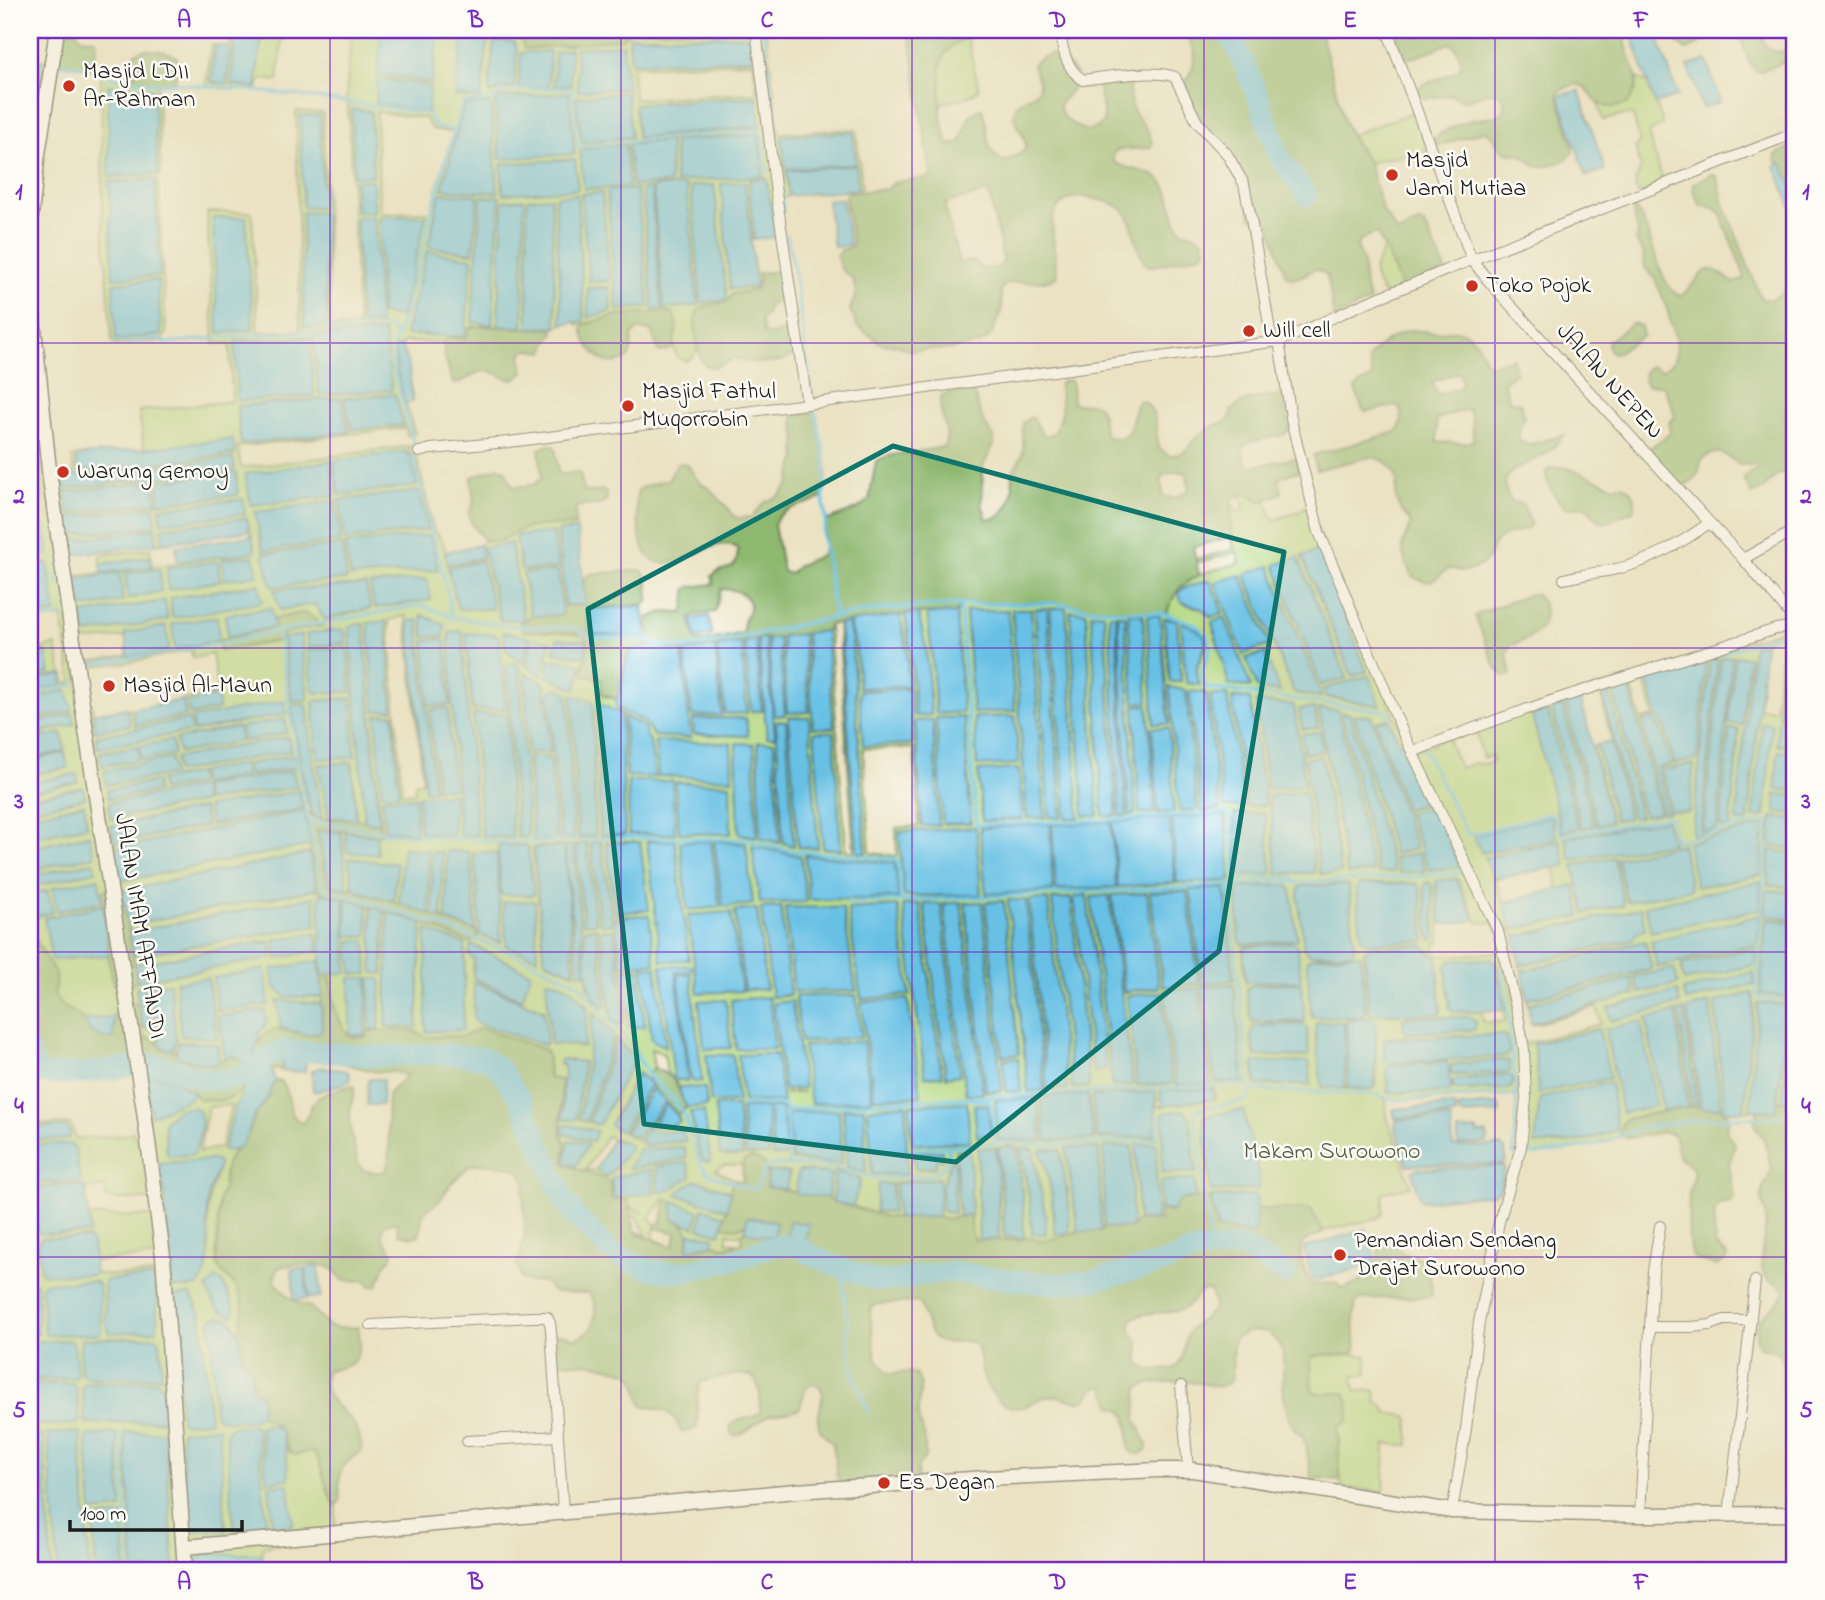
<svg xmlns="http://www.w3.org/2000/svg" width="1825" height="1600" viewBox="0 0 1825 1600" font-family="'Indie Flower',sans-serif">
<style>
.green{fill:#b3d881;stroke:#687a4e;stroke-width:2;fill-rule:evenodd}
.forest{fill:#8eb86f;stroke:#556a46;stroke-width:2;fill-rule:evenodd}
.water{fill:#68c1e5;stroke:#426e80;stroke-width:2}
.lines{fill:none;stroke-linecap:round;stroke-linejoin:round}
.stream{stroke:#68c1e5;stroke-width:3.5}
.river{stroke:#68c1e5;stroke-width:21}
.street-casing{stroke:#3b3a35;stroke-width:12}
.secondary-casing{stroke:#3b3a35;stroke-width:17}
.street{stroke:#fff;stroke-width:10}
.secondary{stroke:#fff;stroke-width:14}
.marked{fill:none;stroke:#0f766e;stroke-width:5;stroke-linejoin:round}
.grid{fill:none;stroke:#7b2cbf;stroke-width:2;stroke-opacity:0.55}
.poi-dot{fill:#c8321e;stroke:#fdfcf7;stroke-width:2.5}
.labels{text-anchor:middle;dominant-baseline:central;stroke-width:5;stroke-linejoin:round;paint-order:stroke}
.poi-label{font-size:24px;fill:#1c1c1c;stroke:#fdfcf7;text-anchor:start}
.street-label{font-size:24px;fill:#1c1c1c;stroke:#fdfcf7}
.park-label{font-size:24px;fill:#515e3f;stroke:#fdfcf7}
.neatline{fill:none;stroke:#7b2cbf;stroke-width:2.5}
.grid-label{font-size:23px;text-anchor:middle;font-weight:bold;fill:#7b2cbf}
</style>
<rect width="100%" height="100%" fill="#fdfcf7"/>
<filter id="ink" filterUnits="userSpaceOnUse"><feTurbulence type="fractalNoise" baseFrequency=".0143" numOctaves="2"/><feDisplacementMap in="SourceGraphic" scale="14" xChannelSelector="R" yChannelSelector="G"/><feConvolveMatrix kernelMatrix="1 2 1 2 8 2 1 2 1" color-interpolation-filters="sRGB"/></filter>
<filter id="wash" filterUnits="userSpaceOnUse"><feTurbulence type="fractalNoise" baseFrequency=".00686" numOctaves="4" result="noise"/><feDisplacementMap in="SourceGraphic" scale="28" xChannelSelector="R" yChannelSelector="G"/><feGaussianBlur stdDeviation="1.57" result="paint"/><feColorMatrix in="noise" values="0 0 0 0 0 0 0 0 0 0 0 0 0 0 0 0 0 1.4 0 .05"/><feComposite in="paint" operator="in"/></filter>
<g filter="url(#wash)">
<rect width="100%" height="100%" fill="#ebe2c2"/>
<g class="green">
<polygon points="232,30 236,30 231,84 256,87 262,30 279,31 283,30 278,81 260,79 258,91 206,86 211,45 215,45 211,82 227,83"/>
<path d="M351,30L374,33L375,30H381L379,74L431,83L439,30H445V32H454V30L462,31V30H486L514,34L516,30H519L524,47L568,46L577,43L623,38L627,32L633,30H766L779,133L856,129L862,187L858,189L856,165L787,171L789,196L787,197H779L782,237H776L766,179L749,180L754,239H751L745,182L755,287L754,274L759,273L758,284L755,290L733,294L726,302L703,307L695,325L697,347L694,356L685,361L677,357L673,347L677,326L666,312L617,315L602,320L578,325L576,322L584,321L577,195L555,197L562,324L553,330L481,326L464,339L448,337L443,342H404L402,345L395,347C395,377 407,406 415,434L408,436L405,428L238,447L241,468L410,446V454L417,459L434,531C445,540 445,552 448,565L482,558L480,545L484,540C499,547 512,531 526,528C542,524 556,526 572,525L575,523L577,530L558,531L565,605L562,606L558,571L523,573L531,616L520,623L585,636L587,641L557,639L553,652L585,657L583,673L602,679L604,681L601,692L605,696L617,699L616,705L618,708L645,722L652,734L691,738L682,652L684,651L692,716L722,714L715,647L717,646L725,713H747L742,643L745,641L751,711L756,640L758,639L767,737H775L765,638L768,639L774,716L784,715L779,638L782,636L787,713L808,712L803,634L806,633L813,728H833L826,631L829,625L846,850L854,852L838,625L840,624L857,852L865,853L852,644L848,623L850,622L856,649L859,688L909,686L907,650L900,615L905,614L911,654L915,716L931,715L926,648L918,613L927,614L931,645L936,714L962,712L956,613L960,605L1054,603L1092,609L1166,614C1170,603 1174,593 1182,585C1194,573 1224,568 1240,563L1237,552L1196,563V559L1234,549L1231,522V498L1236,512L1245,509L1240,495C1251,494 1253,495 1261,502L1266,500L1272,517L1274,520L1300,511L1306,506H1308L1410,752L1476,726L1795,626V635H1793L1782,688H1795V693L1781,694L1780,717L1795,719V724L1778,722L1777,745L1795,747V753L1778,751L1776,789L1795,791V796L1776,795L1775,811L1795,814V819L1772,817L1770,845L1795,848V853L1769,850L1768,884L1795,888V893L1767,890L1765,914L1795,920V923L1766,919L1760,993L1795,998L1793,1021H1795V1026H1791L1782,1101H1777L1789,1005L1758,1003L1750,1110L1744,1111L1754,1000L1752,993L1715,1002L1724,1111L1720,1107L1687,1009L1701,1109L1697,1105L1684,1010L1679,1012L1692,1106L1688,1107L1676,1013L1646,1019L1663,1111L1626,1119C1622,1123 1618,1130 1620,1136C1588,1148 1553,1154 1520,1154L1525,1085H1516L1517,1095L1419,1100L1386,1099L1387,1117L1411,1186L1386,1192L1383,1194V1213L1378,1218L1324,1231L1321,1229L1311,1209H1257L1256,1195L1196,1198L1195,1179L1161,1181L1160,1221L1156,1220V1144L1136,1145L1138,1220L1132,1228V1146L1104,1227L1101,1231L1099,1148H1066L1078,1231L1058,1238L1040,1241L1024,1238L1019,1240L999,1239L998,1181L996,1149L978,1148L979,1240H975L972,1237L971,1231V1166L968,1150L956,1151L959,1216L944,1219L938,1217L940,1183H895L897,1218L886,1217L853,1206L860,1179L835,1172L833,1202L828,1198L830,1173L799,1171L796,1194L786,1189L789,1173L768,1171L763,1163L745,1160L742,1165H724L715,1170L736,1180L732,1184L731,1192L696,1180L678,1195L727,1210L725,1216L703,1209L699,1228L720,1234L722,1225C731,1229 737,1228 746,1225L745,1232L742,1235L727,1233V1242L738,1243C729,1247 724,1248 714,1244L713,1237L689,1233L683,1223L695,1227L698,1211L664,1199L650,1218L656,1223L653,1238L670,1246L637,1234L634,1230L647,1236L636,1216H633L628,1208L644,1212L612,1200L586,1172L566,1165L564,1160L566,1144L562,1135L560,1080L549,1078L548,1058L470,1033L464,1036L426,1037L416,1031H369L367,1037H350C335,1019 332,1001 331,977H321L318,961L279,991L286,996L323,997L321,1004L277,1000L281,1028L266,1034L259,1040V1032L262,1027L218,1016L225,1058L219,1062L217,1044L179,1042L176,1053L173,1049L176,1038L149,986L160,1044L148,1037L145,1038L142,1022L147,1028L136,989L139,1005L135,1003L117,1008L114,1017L83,1020C74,1010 54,1007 54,991C55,984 56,980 55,973L30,930V918L52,912L47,890L30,895V887L95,871L93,862L30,876V870L93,856L88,835L30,848V838L87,826L83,804L30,816V810L85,798L83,787L30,798V792L78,782L76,774L30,783V775L67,767L65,754L30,760V758L64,751L62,733L30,740V735L75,724L73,714L30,724V720L71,711L67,691L30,698V691L63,685L61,674L30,680V676L34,675L30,651L56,645L62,674H64L66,683H72L62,617L30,621V592L34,617L48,564L30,566V557L48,554L44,525L30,527V522L42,519L41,508L30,510V504L42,502L41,492L30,494V487L40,485L36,463L30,464V459L47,456L55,475L74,473L72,457L76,456L79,472L235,454L233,439L144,449L139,411L232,401L230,343L214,344L207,212H252L258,332L300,330L296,111L323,113L330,327L358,326L348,103L346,102ZM629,36H750L753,58L631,63ZM494,41L514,42L509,88H503L491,93ZM753,62L757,93L634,99L632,67ZM635,104L760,127L638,138ZM376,112L425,118L432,129L454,133L431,212L380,213ZM686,185L698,304L665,309L654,187ZM714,185L701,303L691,187ZM551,198L556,327L528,328V199ZM524,200L498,326L503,201ZM302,213H324L327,327ZM375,217L379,323L378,324L356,218ZM340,398L349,432L241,444L237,406ZM247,518C249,531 254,540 254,552L65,578L62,559L73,558L71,540L155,529L157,544L163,543L161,529ZM430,536L437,570L351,577L345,545ZM342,545L347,579L272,586L264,554ZM1298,558L1346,678L1321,685ZM1210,581L1211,617L1203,609L1185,604ZM258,584L262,602L172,617L171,598ZM164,601L168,620L85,634L82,615ZM315,604L371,608L324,619ZM270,608L273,619L301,613L322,625L282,633L279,641L220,640L228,637L226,615ZM1047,608V609L1062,817L1035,610ZM1104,614L1117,816H1116L1103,815ZM421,615L445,625L444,636L424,637ZM1118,615H1125L1135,814L1129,815ZM406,616L423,781L415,783V792L402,793L389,620ZM1160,616L1169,723L1154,724ZM1164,618L1177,620L1181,682H1170ZM1181,622L1206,647C1200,657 1196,666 1196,677L1186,680ZM364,624L381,834L376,836L378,854L348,852L345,831L341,832L347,890L353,887L349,858L397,865L394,901L399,903L403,848L428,851L429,914L433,916L432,852H442V918L446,920L447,851L469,852L476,931L478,934L469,942L422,923L417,1027H386L388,912L384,911L383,973H373L371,907L367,905L368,936H348L346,899H344L347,972L323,974L319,898L322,893L317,889L128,925L130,932L314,897L316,926L133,955L135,964L270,941L272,958L137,981L130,985L114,984L109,955L53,960L45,918L103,905V901L57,911L98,878L101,893L120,882L122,891L309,853L311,845L121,881L115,849L303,811L313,816C296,779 303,744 307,706L312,755L322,819L329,818L318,765L352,762L356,819L365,822L349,627ZM462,631V632L460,835L449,632ZM125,633L128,657L125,656L76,664L73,642L125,637ZM466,633L497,635L503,669L506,710H472ZM1783,634L1775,710L1759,708L1748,820L1753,646C1764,644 1772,637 1783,634ZM301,636L308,700L292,701L283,638ZM445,639L450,704L430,706L424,641ZM191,650L193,658L212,654L218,693L183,700L186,715L135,725L132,709L127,708L130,725L95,731L92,703L82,704L77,669H85L101,665L124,663ZM1718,658L1692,835L1710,660ZM1645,683L1654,716L1641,719L1632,688ZM1630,689L1660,813L1644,816L1614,692ZM1189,691L1206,693L1220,809L1201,810ZM1600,691L1629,817L1615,820L1597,745L1593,746L1611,822L1567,704L1581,700L1585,695ZM1609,691L1640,816L1639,817H1633L1602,693ZM573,695L593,702L595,836L578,837ZM1233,698L1265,805L1247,807ZM284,702L286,714L194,731L193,718ZM1147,705L1155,812L1140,813ZM1547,711L1578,828L1563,831L1532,716ZM393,714H394L399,793L376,715ZM1350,714L1393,872H1377ZM474,715L511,837V838L482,836ZM624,716L644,727L645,733L650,742L654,777L628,776ZM789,717H809L818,848L798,846ZM746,718L747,736L694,734L693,719ZM1653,718L1670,765L1658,767L1668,812L1664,813L1642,722ZM1388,719L1429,801L1407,810L1377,722ZM285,720L287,732L244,741L242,727ZM933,720L939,824L922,826L915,721ZM776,721L786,722L783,843L776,722ZM1664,725L1696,759L1674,764ZM238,727L241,741L179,752L177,739ZM1168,728L1174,811L1159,813L1152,729ZM1730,729L1739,731L1730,826L1721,827ZM191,731L98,748L96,737V736ZM1476,731L1483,758L1492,756L1493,762L1485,764L1475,763L1460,768L1448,740ZM834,732L824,848L814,733ZM288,737L177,771L175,758ZM758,742H774L779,843L760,838ZM736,743H737L756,837L739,834ZM914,748L919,826L896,828L897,856L870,853L863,749ZM550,757L556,840L534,841L528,758ZM1322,757L1341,873H1320L1306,759ZM293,771L296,787L206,801L203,787ZM201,787L203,802L110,819L109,803ZM203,808L206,826L115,842L111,826ZM1667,820L1571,860H1570L1566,838ZM675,841L662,961L647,842ZM601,842V924L591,844ZM587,843V844L595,923H584L576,846ZM564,846L574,972L573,973L545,960L533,848ZM474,852L497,854L501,943L478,934L480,930ZM1486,858L1566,865L1554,867L1558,889L1575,885L1512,929L1504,902ZM1456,878L1478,923L1493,922L1498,931L1512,929L1515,937L1641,908L1631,939L1520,965L1522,971L1645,941L1652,969L1527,999L1528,1004L1631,978L1634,994L1531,1023L1532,1025L1597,1007L1601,1024L1524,1044L1503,952L1438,956L1436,954L1435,943H1440V922L1435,886ZM1428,882L1432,886L1435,937L1434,939L1430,938L1429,935L1424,885ZM1416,883L1418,885L1361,934L1357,890L1360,884ZM1286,885L1289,887L1239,938L1237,892L1239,888ZM1349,888L1354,948L1350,953L1308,954L1304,948L1298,891ZM1109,895L1133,1085L1112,1086ZM1112,895L1158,988L1124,992ZM1071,898L1089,1086L1072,1088L1053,899ZM961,903L983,1093V1094L966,1093L944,904ZM965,903L1002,1090V1091L986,1092ZM919,904L942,1076L903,906ZM940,904L946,1076L924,905ZM780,907L790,995L773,997L761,908ZM757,910L766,988V989L735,911ZM597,928L601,1006L588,987L584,929ZM426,930L465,944L463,1030ZM1651,941L1757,943L1658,967ZM1293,942L1297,946L1301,979L1299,981L1245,979L1243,949L1247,947ZM1423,945L1427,951L1432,953L1371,1014L1369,1012L1364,953L1367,948ZM1358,954L1361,957L1365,1013L1360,1017H1314L1312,1016V957ZM474,959L522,999L473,978ZM1496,963L1505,1008L1504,1010L1505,1022H1483L1482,1012H1453L1450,1008L1446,966ZM642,967L666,1046H665L652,1040ZM350,978L368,979L364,1035L350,1034ZM474,982H475L544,1010L476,1023L474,1020ZM1300,983L1303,1022H1252L1247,995L1248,988L1253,985ZM1234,984V985L1243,1081L1203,987ZM1199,988L1176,1085L1165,992ZM1677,992L1679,1004L1611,1020ZM773,1003L804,1088L793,1089V1092H803L784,1094L788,1093V1089H784ZM585,1004L588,1010L583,1047L564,1044ZM1373,1018L1376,1023V1083L1370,1089L1322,1087L1316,1024L1317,1022H1343L1350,1019ZM1641,1021L1622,1112L1605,1030ZM1303,1024L1307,1028L1309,1054L1306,1057L1255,1056L1251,1034L1254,1026ZM613,1032V1039L586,1121L579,1119L584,1093ZM1503,1035L1506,1037L1509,1051L1507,1056L1388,1038ZM1533,1044L1610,1078L1539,1093L1536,1059ZM651,1049L664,1054L667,1073L674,1079L679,1087L705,1089L707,1106L687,1107L677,1115L680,1122L652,1125L667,1104L666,1101L637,1138H634L625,1133L653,1088L648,1076L654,1068ZM561,1059L584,1062L563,1118V1080L565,1071L563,1064L559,1063ZM1254,1062H1309L1311,1085H1256ZM1446,1062L1449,1066L1451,1090L1449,1092L1389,1093L1393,1066ZM1214,1089L1215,1099L1162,1106H1157V1100L1161,1099L1160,1090ZM1540,1098L1609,1133L1575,1142L1535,1144ZM737,1106L743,1156L721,1155L715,1107ZM782,1108L787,1156H773L770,1109ZM843,1109H864L866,1173ZM607,1136L626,1143L606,1176L596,1170H586ZM1009,1146L1017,1148L1023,1204V1238L1004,1235L1003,1203L998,1148ZM1020,1148L1033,1149L1046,1219V1234L1032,1233L1030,1201ZM1060,1149L1069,1205L1055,1234C1053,1207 1051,1175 1040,1150Z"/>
<path d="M967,37L979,89C970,99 954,100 941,103C941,89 938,60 947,50C952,45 960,41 967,37Z"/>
<polygon points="101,75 157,84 161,174 158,179 166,334 161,341 114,345 112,341 103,222"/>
<path d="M1637,78L1647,82L1662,120V125L1650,132L1649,137L1664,184L1637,195L1635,182L1641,168L1635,147L1640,141L1633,116L1630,114L1603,120L1597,102L1601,104L1628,103C1635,95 1638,88 1637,78Z"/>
<polygon points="1418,110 1427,152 1377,160 1369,164 1351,135"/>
<path d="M1384,246L1402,290L1385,296C1366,266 1375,275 1384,246Z"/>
<polygon points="150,549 151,557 101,564 100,555"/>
<path d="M144,1071L149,1073L146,1080L151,1116L189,1099L194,1093C209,1106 230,1100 244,1088L235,1108L223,1151L237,1150L231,1156L224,1173L223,1190L219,1199L216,1255L220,1270L237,1288L241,1298L243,1306L241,1323L238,1332L234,1324L223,1420L250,1421L260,1416L274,1423L280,1429L274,1426L265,1425L289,1479L285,1445L290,1453C291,1453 301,1454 302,1454C308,1453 307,1449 313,1452C321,1455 324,1494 336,1505L335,1533L263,1547L262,1554H205L194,1564V1570H174L172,1550L125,1433L134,1570H125L122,1515L93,1518L96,1570H90L80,1433L49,1434L58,1570H52L43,1435L30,1436V1425L72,1424L80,1421L75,1385L72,1383L30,1384V1380L75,1378L68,1340L30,1342V1335L38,1334V1332L37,1285L35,1283L30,1282L32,1266L30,1237V1163L33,1183L78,1182L73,1145L70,1144H37L30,1148V1140L67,1139V1127H30V1124H70L77,1139L124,1135L133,1132L138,1142L148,1149ZM229,1105L231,1106L221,1147L199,1152L208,1107ZM199,1110C205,1129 191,1140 181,1155L170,1156ZM212,1160L219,1167C209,1192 207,1204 208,1231L164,1190L159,1163ZM81,1185L86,1188H105L107,1199L155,1200L157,1216H89L90,1229L88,1234H41L38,1232L35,1188ZM92,1243L94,1261L162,1256L164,1274L109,1275L95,1273L92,1275ZM152,1277L155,1278V1331L110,1332L107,1330V1280ZM93,1281L96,1282L99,1286L100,1334L48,1335L45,1333L42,1287L44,1283ZM222,1281L233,1305L234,1315C215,1310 214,1305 207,1288ZM156,1337L160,1341L162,1373L160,1377L81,1374L80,1345L82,1339ZM158,1381L162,1386L167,1417L165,1420L88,1424L85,1421L82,1388L84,1384Z"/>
<path d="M1353,1354L1367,1356V1374L1355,1376L1353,1379L1355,1389L1357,1391L1374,1390L1376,1394V1402L1383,1405L1387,1413L1407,1416L1409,1419V1445L1385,1444L1384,1492L1346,1488L1341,1485L1338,1429L1341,1425L1345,1393H1316L1311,1389V1358C1323,1351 1339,1357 1353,1354Z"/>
</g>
<g class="forest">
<polygon points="60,30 76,30 81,38 95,39 97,42 93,67 64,64 58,61"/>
<path d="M519,30H627V32L623,38C592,42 560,46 528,49L524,48Z"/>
<path d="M961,30H989C970,35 948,42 941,62V117L948,145L959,143C968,129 963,114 982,109C991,124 981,153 1004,161C1049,146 1010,132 1014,111C1017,97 1039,98 1039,85C1039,78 1034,71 1033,64C1041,57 1050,53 1060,54L1078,77L1076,85L1060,103C1059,119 1073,125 1087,131L1098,127L1103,122C1106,108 1096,95 1100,82L1129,76C1130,86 1128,101 1133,110C1139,123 1152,129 1152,145L1149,148L1118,150L1114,152L1113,161C1127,172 1151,168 1163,183C1175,197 1169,219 1184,232C1197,235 1205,236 1205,251L1199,255L1155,266H1148C1135,255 1137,228 1125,212C1117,203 1102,200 1091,198C1075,194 1056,201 1053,219C1051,230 1056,260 1057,273L1055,278C1040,285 1023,279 1006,284L1001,290L1002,309L992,333L988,338L981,343L970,346L945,350L929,349L910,351L900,346L882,344L857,326L850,309C856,297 857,291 852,278C842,272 838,267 837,255L841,250L850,248L853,244L845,197L846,193L887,189L894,182L928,178L931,175L910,37L914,34L955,32ZM986,193H989L1003,260L1000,267L983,269L973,261L959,262L945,209L946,204L950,202Z"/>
<path d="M1183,30H1319L1324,44L1344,120L1354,142L1369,164L1382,209L1398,233C1407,230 1412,224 1422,222L1424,224L1446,270L1402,290L1387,252L1377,234C1369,233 1361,239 1357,245L1363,263L1365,287L1370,301L1334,318L1329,284L1326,274L1316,269C1305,272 1298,283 1286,276L1270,226L1260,219H1251L1244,184L1211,137L1183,88C1196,60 1201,56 1183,30Z"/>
<path d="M1394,30H1626C1621,57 1650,76 1628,103C1619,107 1609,109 1600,104C1589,98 1587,81 1573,85C1567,87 1562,89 1558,94V97L1573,145C1573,149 1574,152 1571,155C1567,161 1547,167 1540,167C1532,166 1529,158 1522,155C1517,153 1511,155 1506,153C1494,148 1497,133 1483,131L1436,147L1434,138C1442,132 1455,125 1465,122C1479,117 1492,120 1505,111C1505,79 1479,98 1463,101L1452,95L1424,99L1419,92L1420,86L1455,72L1461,67C1461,58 1457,45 1449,43L1416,57L1406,58L1398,44Z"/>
<polygon points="1671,30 1705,30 1707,36 1696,46 1686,50 1676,42"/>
<polygon points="1738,30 1758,30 1767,48 1777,52 1795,48 1795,64 1791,61 1787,61 1761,71 1756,71 1749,62"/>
<polygon points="145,49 167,52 177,57 179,65 174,83 157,84 134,80 135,53"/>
<polygon points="41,60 47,62 41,96 30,94 30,61"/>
<polygon points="1795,145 1795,194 1782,163 1778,164 1775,155"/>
<path d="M1712,174L1717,176L1723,201L1761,299H1772L1784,292L1787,286L1788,259L1795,252V474L1781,473L1776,476L1763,489L1752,494L1744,480L1745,476L1758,467L1757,465H1739C1726,454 1717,446 1701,461C1700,476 1695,482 1680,487L1650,450L1651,447L1669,434L1670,431L1669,422L1675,417C1672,406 1669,395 1662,385H1647C1643,380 1643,375 1646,369L1652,366L1662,371L1673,362L1676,352V339L1665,303L1654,277L1645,268L1643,252L1636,241L1638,232L1632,209L1634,207C1653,227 1657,289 1681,296C1704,277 1702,255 1733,283L1742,280L1745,277L1720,213L1711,207L1701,206C1688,184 1691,184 1712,174Z"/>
<path d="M783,271L786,298L784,301L769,305L766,314L761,320L764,333L770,335L787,330L793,352L791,357C778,365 750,364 735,358L715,367H708L703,363L697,347L695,318L697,312L702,307L726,302L733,294L755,290L758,284L759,273Z"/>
<path d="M666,312L673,313L677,326L673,347L666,351L659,352L651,331C611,323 654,367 606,362C593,354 584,343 582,328L586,324L617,315Z"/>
<polygon points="1633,323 1641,326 1643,336 1616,353 1611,352 1607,345 1608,341"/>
<path d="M474,326L550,329L553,330L554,334L547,343L544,352L526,350L521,354L524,372C508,389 502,371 486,371C473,371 466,383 453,384L444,355L443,342L447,337L464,339L468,335V329Z"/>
<path d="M1411,330C1421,330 1431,333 1440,332C1471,327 1474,336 1486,362L1492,365L1513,358L1516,372L1503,382L1510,401L1520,403C1530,423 1516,424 1519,441L1531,444L1564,435C1558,441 1552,451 1544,455C1526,466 1491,471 1511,501L1523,504L1531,524L1529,527C1520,533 1508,532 1499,539C1491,545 1492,555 1485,562C1480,567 1468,572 1460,571C1454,570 1456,568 1450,569C1441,571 1437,582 1427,582C1422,582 1416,578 1412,576L1405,562L1402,546L1411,524C1406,515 1398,509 1396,499C1395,493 1397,487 1397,481C1395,467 1382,457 1369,457L1317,470L1313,455L1393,433L1399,429L1402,418L1399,406H1395L1365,412L1362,408L1355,389L1360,384L1371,378L1372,372L1368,359C1379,344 1393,335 1411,330ZM1459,372L1462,383L1460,387L1438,395L1432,382ZM1468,409L1472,418L1473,441L1467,443L1437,442V419Z"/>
<path d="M1063,380H1069L1072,383L1073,402L1077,404C1083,405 1090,402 1095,404C1105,408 1101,429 1107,437C1138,442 1128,418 1138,401L1142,400C1157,409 1157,431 1158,447L1170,456C1193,451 1184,448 1198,436C1207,428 1219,423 1230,420L1231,411C1242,398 1266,395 1283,396L1290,426L1288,432C1275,444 1226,431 1248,467L1297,458L1299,471L1280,477L1279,480L1282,493L1261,502C1252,492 1243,494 1232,498L1231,522L1234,549L1230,537L1193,547L1199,575C1178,586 1174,592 1166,614L1092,609L1054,603L961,605L956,613L905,614L829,625L826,631L779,638L745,641L742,643L682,652L656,645L631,651L628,656L617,699L602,694V679L583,675L587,641L585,636L576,633L524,631L520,625L531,616L562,615V606L585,605L583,583L589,574L641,570C649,576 648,590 649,600L646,604L586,609L589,634L649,637L650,635L647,623L648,618L663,612L683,613L685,606L686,590L690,587L714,584L712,576C725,562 736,578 738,550C718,522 647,608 639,528C637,516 634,502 638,490L643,487L669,479L677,464L685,463L688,465L696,478L703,485L708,487L727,507L733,515L737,518L752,517L765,502L779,496L789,484L794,464L797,458L795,448L797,441L793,419L794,415L815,412C820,434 835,480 820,499C804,506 779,507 774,525L783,572L787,573H791L799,565L822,555C827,544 822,533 826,521L857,509L869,500L876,461C896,450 923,454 944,446C953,428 934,411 942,395C951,392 966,388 974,393L983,421L994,437V445L983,466L982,504L987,519C1003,521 1012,501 1013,488C1013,482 1011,477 1013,471C1016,464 1022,459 1023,451C1024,442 1021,433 1023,423L1030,417L1034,419L1043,435H1050L1055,432L1062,413L1059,385ZM1177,471L1187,473L1189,489C1181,496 1173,501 1163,495L1161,479L1164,475ZM721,589C733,589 753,593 749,610C748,614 745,617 744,621C743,625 744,629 743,633L701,642L696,640L690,618L695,615L715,612Z"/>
<path d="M548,445H552L555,448L559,473C566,477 573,470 580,473L584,491L587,492L604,490L607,493V499L601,505L580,506L576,508L575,523L572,525C557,526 543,525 528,528C511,531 494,553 479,534C475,528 469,522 469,514C469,508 472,510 473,504C475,496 470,486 472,477L499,467L505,470L513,487L533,485L542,478L539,449Z"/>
<path d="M1559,467L1569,468L1613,486L1623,485L1631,491L1635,498V506L1633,511L1605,523C1594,520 1593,511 1585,507C1579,505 1571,508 1565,508C1556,498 1546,486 1546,471L1551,468Z"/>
<path d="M1531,594H1535C1541,600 1545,605 1545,613C1544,634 1526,640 1510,646L1507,654L1511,674L1508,676H1503L1496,668L1475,616L1482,612Z"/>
<polygon points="301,613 308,614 323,626 283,633 283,638 279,641 220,651 219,640 275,627 273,619"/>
<path d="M304,811L322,819H356L379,823L381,834L376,836L345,831H317L347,890L353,887L357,891L394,901L476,931L478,934L477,939L469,942L408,918L322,893L317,889C311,863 309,838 304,811Z"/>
<path d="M120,881L137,981C130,985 123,988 114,985L109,961L101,893Z"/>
<path d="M30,930L55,973C57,981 53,989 55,996C58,1006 69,1008 77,1014C83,1018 87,1026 92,1032L113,1037L114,1017L117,1008C122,1002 132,1001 139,1005L143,1027L132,1030L133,1040L152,1038L163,1049L171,1050L173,1049L180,1058L214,1065L230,1055L249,1063C252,1056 255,1048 259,1042C271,1021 288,1032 305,1034C311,1035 316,1032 322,1031C321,1012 323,995 321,977H331C332,1000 335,1019 350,1037H366L368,1031L411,1030L426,1037L464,1036L481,1028L543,1049L546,1051L548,1058V1078L560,1080L561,1082V1124L562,1135L566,1144L564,1160L565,1164L606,1179L610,1183L612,1200H628C628,1205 634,1230 637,1234L670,1246L674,1245L676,1233L655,1228L656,1223L661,1224L665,1202L664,1199L673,1201V1219C691,1226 688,1233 689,1250L714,1244L722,1247H729L742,1243V1235L745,1232L774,1236L776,1221L747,1217L746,1225C737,1228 731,1229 722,1225L727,1210L732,1184L736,1180L743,1182C743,1176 741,1168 743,1163C748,1153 764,1160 767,1169C768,1175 767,1182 767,1187L828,1198L833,1202L886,1217H938L944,1219L971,1215C971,1223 969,1233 975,1240H1019L1029,1237L1040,1241L1058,1238L1078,1231H1101L1104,1227L1132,1228L1138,1220L1160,1221V1209L1170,1212L1179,1200L1211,1197L1217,1228L1255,1231L1257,1209H1311L1321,1229L1324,1231C1318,1237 1310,1237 1304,1242C1295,1249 1307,1277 1312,1285L1334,1282L1343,1289L1361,1281L1362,1276L1378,1269L1379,1264L1378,1247C1394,1240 1396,1251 1410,1256C1416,1258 1420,1256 1426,1260L1432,1287V1295L1429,1297L1363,1299L1356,1303L1354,1315L1356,1351C1343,1360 1325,1350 1311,1358L1312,1389L1316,1393H1345C1350,1400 1350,1414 1348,1422L1341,1425L1338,1429L1340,1480L1313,1478L1311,1476L1306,1445L1303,1438L1295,1430L1290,1421L1287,1412L1283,1391V1352L1278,1343L1268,1332L1262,1331L1248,1332L1235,1338L1233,1345L1232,1380C1228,1383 1228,1384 1223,1386C1215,1388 1207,1384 1200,1383C1185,1382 1149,1380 1138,1388L1136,1419L1147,1445V1449L1140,1454H1134L1129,1450L1128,1428L1126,1416L1122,1410L1112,1407L1104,1387C1090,1385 1094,1395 1084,1400C1072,1407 1060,1388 1038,1400C1033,1402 1029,1406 1023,1407C1002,1412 988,1391 982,1373C980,1364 981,1348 973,1343C969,1340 962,1341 957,1342C952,1342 946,1343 941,1342C929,1339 924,1316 921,1305L917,1302L878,1304L871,1309L870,1314L876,1357L886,1371L891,1374L907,1372L914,1373L921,1383L918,1413L919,1421L925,1437V1457L918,1467L917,1482L844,1488L837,1477L833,1444L821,1431L819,1427L818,1419L823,1393L818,1385L813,1384L806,1388L799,1409C790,1413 780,1412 770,1415C757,1420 749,1433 735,1436L731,1434L730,1430L731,1424C740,1418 751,1419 760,1413C761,1407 761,1402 760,1396C758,1373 748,1373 728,1376C718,1378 709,1379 700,1383C695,1397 699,1412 697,1427L693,1430L682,1432C678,1427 676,1420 672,1416C664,1408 651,1409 642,1405L635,1379L630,1373L595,1364L557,1362L556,1334L566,1335L574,1339C592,1333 595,1326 595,1308C594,1300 593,1298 588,1293L555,1292L552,1291L545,1282H529L521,1279L517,1266L525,1233L523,1192L526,1184L520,1172L513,1168L504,1166L475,1164L469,1166L451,1184L440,1200L423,1213L420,1233L418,1236L411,1237L399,1234L397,1224L394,1222L386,1224C377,1237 386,1242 393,1253L392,1257L386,1263L377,1286H370L366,1281L343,1280C338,1276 335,1271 331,1268C321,1262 288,1264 278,1268L275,1277V1282L288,1296L298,1303L310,1307L317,1313L329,1326L337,1328L358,1327C361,1338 361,1359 349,1365C342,1368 333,1369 326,1371C322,1398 333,1401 350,1419C357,1428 361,1439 362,1451C336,1469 339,1471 340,1501L336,1505C325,1495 322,1455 312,1452C308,1450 300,1455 295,1456C285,1448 286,1440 280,1430C276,1422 267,1420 260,1416L262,1405L252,1387L251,1370L243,1360L238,1332L241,1323L243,1306L241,1298L237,1288L220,1270L217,1263L219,1199L223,1190L226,1163L249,1132L253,1120L261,1105L270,1094L272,1085L275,1081H280C294,1092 284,1114 302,1123C309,1117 308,1109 314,1102C322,1092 341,1089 353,1085L355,1090C348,1111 349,1129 355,1150C356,1155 357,1162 360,1166C365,1174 378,1173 386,1171C394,1145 383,1120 389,1093L407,1075L394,1072H377L333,1061L306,1059L283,1055L282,1071L278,1069L272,1070L268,1066H262L253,1072L246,1080L244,1088L234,1096L224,1100L213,1101L200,1099L173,1080L154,1076L131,1065L126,1067L87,1072L49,1074L39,1073L30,1066ZM1205,1290L1210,1291C1223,1312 1202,1317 1191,1329C1181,1339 1187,1362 1174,1368C1170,1370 1163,1370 1158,1370C1135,1370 1139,1360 1139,1341C1131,1335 1129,1329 1132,1319C1147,1309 1167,1316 1183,1309C1193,1305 1195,1294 1205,1290Z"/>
<path d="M654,1068C684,1081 672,1085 687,1107L677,1115C667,1101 653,1092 647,1076Z"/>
<path d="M1777,1101L1795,1102L1794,1394L1783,1389C1780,1379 1788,1360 1778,1353C1773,1349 1765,1350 1760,1348C1745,1317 1774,1313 1785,1293L1783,1287C1779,1285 1772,1283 1768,1280C1754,1268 1767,1233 1766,1217C1765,1208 1760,1199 1762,1190C1765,1180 1772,1177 1770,1165C1768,1156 1767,1146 1763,1138C1757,1127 1749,1124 1759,1110L1775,1111Z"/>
<path d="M1698,1105L1701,1109L1720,1107L1729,1116L1727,1132L1735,1145L1729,1164L1734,1198L1730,1203L1719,1204L1715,1211L1714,1220L1715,1243L1717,1247L1727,1255L1726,1260L1717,1266C1713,1265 1694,1259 1692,1256C1686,1247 1689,1203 1689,1191C1690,1183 1696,1178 1693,1170C1690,1162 1681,1163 1678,1156C1675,1149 1678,1140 1672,1135C1663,1127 1635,1142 1620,1136C1618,1130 1622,1123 1626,1119Z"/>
</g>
<g class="water">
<polygon points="236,30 262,30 256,88 231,84"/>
<polygon points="381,30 439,30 432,83 378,74"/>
<polygon points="1630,30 1655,30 1678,96 1655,104"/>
<polygon points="464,32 488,36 481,99 455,96"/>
<polygon points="629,36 750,36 753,59 631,63"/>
<polygon points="494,41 514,42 517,51 514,87 503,88 491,94 489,91"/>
<polygon points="623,44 627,88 578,91 576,48"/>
<polygon points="215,45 230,47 227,84 211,82"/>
<polygon points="571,49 571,85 554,86 555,52"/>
<polygon points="550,51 549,87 518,87 521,53"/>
<polygon points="1707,60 1720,102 1702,108 1688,66"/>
<polygon points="377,78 430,86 428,112 376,104"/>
<polygon points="108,85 153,89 158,174 109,177"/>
<polygon points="1579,90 1605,170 1586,176 1559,96"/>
<polygon points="627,92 631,137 582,142 576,97"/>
<polygon points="569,93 575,154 500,159 495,103 500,98"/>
<polygon points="757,97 760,126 637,138 635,104"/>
<polygon points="464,104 491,104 498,193 442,189"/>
<polygon points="352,109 371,111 373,176 354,176"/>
<polygon points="300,115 320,116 323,208 303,207"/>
<polygon points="853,132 856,164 786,169 781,136"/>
<polygon points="759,134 763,176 675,182 674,141"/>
<polygon points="670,140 670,183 632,186 628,145"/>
<polygon points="625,144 629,187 584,189 580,150"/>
<polygon points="575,159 578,189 503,194 501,164"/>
<polygon points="1782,163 1795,194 1795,217 1775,166"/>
<polygon points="856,165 858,189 789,196 786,171"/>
<polygon points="766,178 776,237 754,239 749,180"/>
<polygon points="155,179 160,276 113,278 109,182"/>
<polygon points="355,180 373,180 374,212 356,212"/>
<polygon points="745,182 756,287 730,289 721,184"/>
<polygon points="686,185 698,305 664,309 653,187"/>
<polygon points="714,185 727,300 701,303 691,186"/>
<polygon points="651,188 662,309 653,310 642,189"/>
<polygon points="637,189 649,307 617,310 607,191"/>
<polygon points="602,192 610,281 589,282 581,194"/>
<polygon points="440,193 478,195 473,253 428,247"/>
<polygon points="577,194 584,321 562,324 555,197"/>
<polygon points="481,196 500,197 492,325 472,322"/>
<polygon points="551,197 556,327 528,328 527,199"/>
<polygon points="524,199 523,327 498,326 503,201"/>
<polygon points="842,199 850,245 834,247 827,200"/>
<polygon points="302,212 324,213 327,327 304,327"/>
<polygon points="426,216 401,317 381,314 380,217"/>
<polygon points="246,217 253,330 218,333 213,218"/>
<polygon points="356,217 375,217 379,324 361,325"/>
<polygon points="427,251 472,258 465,336 405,335"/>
<polygon points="158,280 161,335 116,340 113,283"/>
<polygon points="609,287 611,311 588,318 588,288"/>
<polygon points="384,332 392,390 319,395 313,336"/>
<polygon points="310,337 314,396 237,401 235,341"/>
<polygon points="402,345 409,369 413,402 405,404 397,371 395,347"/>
<polygon points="395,394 404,425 352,430 344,398"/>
<polygon points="341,398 349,432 241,444 237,406"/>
<polygon points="233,439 235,454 78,472 76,456"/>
<polygon points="406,451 407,454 410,454 417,486 339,495 334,461"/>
<polygon points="233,458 235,469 138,480 137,469"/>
<polygon points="331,461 335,496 251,505 245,474"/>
<polygon points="135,468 136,480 64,489 63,477"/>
<polygon points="236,472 238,495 160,503 158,481"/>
<polygon points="154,481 157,503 68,513 66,492"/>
<polygon points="418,491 428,530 346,540 339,500"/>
<polygon points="243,499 245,514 161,523 160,508"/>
<polygon points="335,501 342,541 263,551 255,512"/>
<polygon points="154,507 156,526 70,535 68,517"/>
<polygon points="247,518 249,531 163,543 161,528"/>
<polygon points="44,525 49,554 30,557 30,527"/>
<polygon points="155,529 157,544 73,555 71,540"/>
<polygon points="577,530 586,605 565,605 558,531"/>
<polygon points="554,532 558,568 521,570 516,536"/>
<polygon points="430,535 438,570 351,577 345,544"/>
<polygon points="252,536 255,552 178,562 176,546"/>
<polygon points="511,543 524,620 500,620 483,548"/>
<polygon points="342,545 347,579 272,587 263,554"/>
<polygon points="480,545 482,558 447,565 445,552"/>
<polygon points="1319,550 1367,672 1352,676 1302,556"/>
<polygon points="253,556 258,575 224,580 222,559"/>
<polygon points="151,557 152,567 102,573 101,564"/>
<polygon points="1298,557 1347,678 1321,685 1275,565"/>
<polygon points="218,561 220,581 168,590 167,567"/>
<polygon points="482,561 493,609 458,609 448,568"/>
<polygon points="48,563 56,613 34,617 30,592 30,566"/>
<polygon points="1270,566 1322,697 1294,693 1245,574"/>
<polygon points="160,569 161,591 128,599 125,573"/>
<polygon points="558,571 563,615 531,616 523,573"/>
<polygon points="120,573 123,601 81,608 76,579"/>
<polygon points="1241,575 1270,645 1243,654 1215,582"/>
<polygon points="427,579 431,600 375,608 370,585"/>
<path d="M1210,580L1223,613L1211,617C1208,615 1205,611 1202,609C1191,602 1179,608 1179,592L1184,588Z"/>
<polygon points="259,584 262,602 172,618 171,598"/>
<polygon points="366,585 371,608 324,619 315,604 280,610 274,590"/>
<polygon points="165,601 168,620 85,634 82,614"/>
<polygon points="643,606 646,637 589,634 586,609"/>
<polygon points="271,608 275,627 228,637 225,615"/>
<polygon points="1047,608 1062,818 1049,817 1035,609"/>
<polygon points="1050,608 1066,608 1079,818 1066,818"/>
<polygon points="1012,609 1031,609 1045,818 1027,818"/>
<polygon points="1008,610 1015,711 973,713 966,611"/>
<polygon points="1070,611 1086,612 1098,816 1084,816"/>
<polygon points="918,613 926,648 931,715 915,716 911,654 905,614"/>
<polygon points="956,613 963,712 936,714 931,645 927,614"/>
<polygon points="1091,613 1104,614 1117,816 1103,816"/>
<polygon points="1128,614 1143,615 1148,702 1134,703"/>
<polygon points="422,615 445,625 444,636 424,637"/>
<polygon points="900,615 907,650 909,686 859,688 856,649 850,622"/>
<polygon points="1109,615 1116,615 1126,816 1120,816"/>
<polygon points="1118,615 1125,615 1135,814 1129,815"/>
<polygon points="709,616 712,635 696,638 692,619"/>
<polygon points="1147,616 1160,616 1169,724 1154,724"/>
<polygon points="217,617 219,640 175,649 172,624"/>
<polygon points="1225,617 1251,687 1229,685 1212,622"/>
<polygon points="1164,618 1177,620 1181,682 1170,682"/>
<polygon points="418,620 434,790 425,791 409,621"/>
<polygon points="386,621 393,710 375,711 368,623"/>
<path d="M1181,622C1233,642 1184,654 1200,685L1187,683L1186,680Z"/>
<polygon points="848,623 852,644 866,853 857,852 840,624"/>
<polygon points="364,624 379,823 365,822 349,626"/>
<polygon points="166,626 169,650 128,657 125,633"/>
<polygon points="344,629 346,643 308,647 306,634"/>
<polygon points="462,631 477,836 459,835 449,632"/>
<polygon points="826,631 834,728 813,728 806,633"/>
<polygon points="503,632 529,637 524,664 506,650"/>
<polygon points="466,633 498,635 503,669 506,710 473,710"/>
<polygon points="803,634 809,712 787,713 782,636"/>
<polygon points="301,635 308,700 292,701 283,638"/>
<polygon points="1787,635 1795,635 1795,688 1782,688"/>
<polygon points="532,638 551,641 542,676 527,665"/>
<polygon points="765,638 775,737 767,737 758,639"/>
<polygon points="779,638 785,715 774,716 768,639"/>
<polygon points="445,639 450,705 429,706 424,641"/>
<polygon points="557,639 587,641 585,657 553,652"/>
<polygon points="756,640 762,711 751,711 745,641"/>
<polygon points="742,643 747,713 725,714 717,646"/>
<polygon points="1765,644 1748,821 1736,822 1753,646"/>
<polygon points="656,645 682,652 691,738 654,736 645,722 617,708 616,705 628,656 631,651"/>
<polygon points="347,647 351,692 315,693 314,688 312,688 308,650"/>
<polygon points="715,647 722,715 692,716 684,651"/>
<polygon points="46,651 50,673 30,676 30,654"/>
<polygon points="1265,653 1280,692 1260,689 1257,687 1246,658"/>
<polygon points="1732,656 1717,829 1703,832 1721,658"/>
<polygon points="1735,656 1749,657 1742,725 1728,724"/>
<polygon points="1718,658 1700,834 1692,836 1710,660"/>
<polygon points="550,659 582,664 576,690 547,676"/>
<polygon points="513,663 517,663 520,669 528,837 517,837 507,665"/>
<polygon points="1706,663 1697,759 1674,764 1664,725 1659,724 1648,680"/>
<polygon points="525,673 543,682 545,687 551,752 528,753"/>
<polygon points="62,674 63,685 30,691 30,680"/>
<polygon points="1369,676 1380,706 1326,697 1323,689"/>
<polygon points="1169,687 1186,690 1197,810 1179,811"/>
<polygon points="557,688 568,693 574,838 560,839 549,692"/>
<polygon points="1630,688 1660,813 1644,816 1614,692"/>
<polygon points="910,689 913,744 863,746 859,691"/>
<polygon points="67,690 72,711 30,720 30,698"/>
<polygon points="1189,691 1206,693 1220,809 1201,811"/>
<polygon points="1609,691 1640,817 1633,818 1602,693"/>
<polygon points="1795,693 1795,719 1779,717 1781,694"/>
<polygon points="572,695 593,701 595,836 578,837"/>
<polygon points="1210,695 1227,695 1244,807 1224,807"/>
<polygon points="217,696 219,709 190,715 187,703"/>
<polygon points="351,698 355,757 317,759 313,701"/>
<polygon points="1232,698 1250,699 1266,805 1247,807"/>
<polygon points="183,700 186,716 135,725 132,709"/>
<polygon points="1581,700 1611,822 1597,826 1566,704"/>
<polygon points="284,701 286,714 194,731 192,718"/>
<polygon points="597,702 621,714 625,835 600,835"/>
<polygon points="1256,702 1294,705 1305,786 1268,789"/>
<polygon points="291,705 307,705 312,755 322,819 313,816 312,813 305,788"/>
<polygon points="1148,705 1155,813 1139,813 1134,706"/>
<polygon points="1563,706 1594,826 1581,828 1552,709"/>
<polygon points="127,708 130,725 95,731 92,714"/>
<polygon points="448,708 453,788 437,789 430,710"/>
<polygon points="1315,708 1318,728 1302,729 1299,709"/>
<polygon points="1319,709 1338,710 1373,872 1347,874"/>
<polygon points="1548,711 1578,828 1562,832 1532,715"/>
<polygon points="1342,712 1350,714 1394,872 1378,873"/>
<polygon points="73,714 75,724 30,735 30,724"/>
<polygon points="393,714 399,794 382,794 376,715"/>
<polygon points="473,714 507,715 512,838 482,836"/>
<polygon points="1354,715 1371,716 1416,849 1394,854"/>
<polygon points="624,716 645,727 645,733 650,741 655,777 627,776"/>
<polygon points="1015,716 1019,764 977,766 974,717"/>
<polygon points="788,717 809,717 818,848 798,847"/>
<polygon points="964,717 971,823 943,824 936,718"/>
<polygon points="746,718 748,736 694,734 693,719"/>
<polygon points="1653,718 1656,727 1660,728 1671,765 1658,768 1668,812 1663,813 1642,722"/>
<polygon points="189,719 192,731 98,748 96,736"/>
<polygon points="285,719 287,733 244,741 241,727"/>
<polygon points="1388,719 1429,801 1406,810 1376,722"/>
<polygon points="933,720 939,825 922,826 915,721"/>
<polygon points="776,721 786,721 794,846 783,843"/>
<polygon points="1778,722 1795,724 1795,747 1777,745"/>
<polygon points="1762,723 1772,724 1765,816 1753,817"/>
<polygon points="238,727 241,741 179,753 176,739"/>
<polygon points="1152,728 1169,728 1174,812 1158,813"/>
<polygon points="1729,729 1739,730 1730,827 1720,827"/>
<polygon points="814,732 834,732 841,850 823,848"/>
<polygon points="1320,732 1323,751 1304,754 1302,734"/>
<polygon points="62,733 65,751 30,758 30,740"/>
<polygon points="288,737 291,751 177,772 175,758"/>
<polygon points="172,740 174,754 142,760 139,746"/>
<polygon points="655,741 731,743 732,779 658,776"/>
<polygon points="758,742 774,742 780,843 760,838"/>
<polygon points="1611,742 1629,818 1615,820 1597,745"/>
<polygon points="736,743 754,744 757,837 739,834"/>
<polygon points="137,746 139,760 102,766 99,753"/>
<polygon points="1778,751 1795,753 1795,791 1776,789"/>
<polygon points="65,753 68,768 30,775 30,760"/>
<polygon points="294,755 297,767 249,775 247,764"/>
<polygon points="1322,756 1341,873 1320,874 1305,759"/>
<polygon points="528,757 550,757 556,840 533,841"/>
<polygon points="171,758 173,774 106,785 104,771"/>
<polygon points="352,762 356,819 329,818 318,765"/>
<polygon points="244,764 246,776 202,784 200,772"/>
<polygon points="1694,764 1689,812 1671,811 1662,770"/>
<polygon points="1019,769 1023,819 982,821 978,771"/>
<polygon points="293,771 297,787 206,801 203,786"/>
<polygon points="198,773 199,784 162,790 160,780"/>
<polygon points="77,774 78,782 30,792 30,783"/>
<polygon points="156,781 157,791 108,799 107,790"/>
<polygon points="628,781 672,781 675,834 629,834"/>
<polygon points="675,782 730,784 731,834 679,833"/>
<polygon points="83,787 85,798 30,810 30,798"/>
<polygon points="201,787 204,802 110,819 109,803"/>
<polygon points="299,791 303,809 210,825 207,807"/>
<polygon points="1305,792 1315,873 1277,874 1269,795"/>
<polygon points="454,794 453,835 420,832 418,796"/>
<polygon points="1776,794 1795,796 1795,814 1775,812"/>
<polygon points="415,797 416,833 385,830 382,798"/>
<polygon points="84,804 87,826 30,838 30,816"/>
<polygon points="1431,805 1461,867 1429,870 1408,814"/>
<polygon points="203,808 206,826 115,843 111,826"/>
<polygon points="304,811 311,845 120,881 115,848"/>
<polygon points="1265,813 1272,874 1239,875 1234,814"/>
<polygon points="1225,814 1231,881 1177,883 1172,818"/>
<polygon points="1551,816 1556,838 1482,853 1473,836"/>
<polygon points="1772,817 1795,819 1795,848 1770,846"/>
<polygon points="1169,818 1175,883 1118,887 1112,822"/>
<polygon points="1666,820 1672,843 1571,860 1565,838"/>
<polygon points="1111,822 1116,887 1056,890 1052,825"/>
<polygon points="1050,824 1053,891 986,894 980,828"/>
<polygon points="1764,825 1761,875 1696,887 1687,843"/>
<polygon points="976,827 981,895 904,896 899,832"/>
<polygon points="317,830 341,832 347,890 329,884"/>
<polygon points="345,831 376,836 378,855 347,852"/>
<polygon points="89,835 94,856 30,870 30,848"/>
<polygon points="1560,840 1566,865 1494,879 1485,858"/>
<polygon points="647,841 675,841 689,960 661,961"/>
<polygon points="711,841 720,907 688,910 680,842"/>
<polygon points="714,841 746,844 753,904 723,907"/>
<polygon points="601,842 613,924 600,924 591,843"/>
<polygon points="606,842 640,842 649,910 615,913"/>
<polygon points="587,843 596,923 584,924 576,845"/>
<polygon points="1682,844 1691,889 1627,902 1617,858"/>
<polygon points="498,845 528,846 534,895 501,895"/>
<polygon points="573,845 585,974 578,974 565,846"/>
<polygon points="564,846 574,973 545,961 533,848"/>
<polygon points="752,846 801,856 806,902 760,903"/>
<polygon points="403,847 428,851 429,914 399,903"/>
<polygon points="1769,850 1795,853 1795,888 1768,885"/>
<polygon points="447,851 470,852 476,931 446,920"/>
<polygon points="432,852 442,852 442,918 433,916"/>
<polygon points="474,852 497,853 501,943 478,934 480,930"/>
<polygon points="309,853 317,889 128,925 122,891"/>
<polygon points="1419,853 1425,871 1399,873 1394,858"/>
<polygon points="805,855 895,863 898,898 809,900"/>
<polygon points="1614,857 1624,905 1585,913 1573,865"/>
<polygon points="348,858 397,864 394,901 357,891 353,887"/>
<polygon points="93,862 96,871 30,887 30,876"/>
<polygon points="98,878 103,901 57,911 52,888"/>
<polygon points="1456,878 1474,918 1471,921 1444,924 1440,922 1436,881"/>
<polygon points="1761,881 1760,909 1651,932 1645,906"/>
<polygon points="1429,882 1432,886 1435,938 1432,940 1429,935 1424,885"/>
<polygon points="1416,883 1420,888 1425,939 1424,941 1368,943 1362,939 1356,889 1360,884"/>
<polygon points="1346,884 1349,888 1354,948 1350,953 1308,954 1304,948 1298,894 1299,888 1302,886"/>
<polygon points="1286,885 1291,889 1297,939 1242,945 1239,938 1237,892 1239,888"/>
<polygon points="1575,885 1581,916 1512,929 1504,902"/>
<polygon points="1225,888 1234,980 1202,984 1190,890"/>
<polygon points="47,890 53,912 30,918 30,895"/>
<polygon points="1767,890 1795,893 1795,920 1765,915"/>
<polygon points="1187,891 1199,984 1163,987 1150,892"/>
<polygon points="322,893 344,899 347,973 322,974 319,898"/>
<polygon points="1147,893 1159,987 1124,992 1112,895"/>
<polygon points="1087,895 1106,1070 1093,1072 1074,897"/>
<polygon points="1109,895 1133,1085 1112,1086 1091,897"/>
<polygon points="314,897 316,926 133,955 130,932"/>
<polygon points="1071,898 1089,1087 1072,1088 1052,899"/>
<polygon points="346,899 367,905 368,936 347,936"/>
<polygon points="1048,899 1067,1089 1047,1090 1029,900"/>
<polygon points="1008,900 1026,900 1044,1090 1028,1092"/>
<polygon points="535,901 537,958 507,946 503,902"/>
<polygon points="1004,901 1019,1054 1002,1056 985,902"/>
<polygon points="961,902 983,1094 966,1094 944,904"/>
<polygon points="982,902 1002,1091 986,1092 965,903"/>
<polygon points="920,904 942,1076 925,1077 903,905"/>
<polygon points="924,904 941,904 960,1075 946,1077"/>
<polygon points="103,905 109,955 52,960 44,918"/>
<polygon points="898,906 910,995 861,999 848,909"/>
<polygon points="371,907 384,911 383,974 373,973"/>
<polygon points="781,907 790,995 772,997 761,908"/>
<polygon points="785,907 843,908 856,991 794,992"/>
<polygon points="1641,908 1645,930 1637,932 1632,940 1520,965 1515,937"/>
<polygon points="757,909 766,989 744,990 735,911"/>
<polygon points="388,912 422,923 417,1027 386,1027"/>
<polygon points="731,912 742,991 698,993 688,915"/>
<polygon points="649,915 655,963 621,966 615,917"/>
<polygon points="1760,915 1757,943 1657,967 1651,941"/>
<polygon points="1766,919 1795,923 1795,998 1760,994"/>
<path d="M597,928L606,1007C582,999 586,950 584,929Z"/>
<polygon points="426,930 465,944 463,1030 426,1032"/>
<polygon points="601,930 614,930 624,1010 623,1022 620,1025 614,1022 611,1016"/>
<polygon points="316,933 319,951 277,958 274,940"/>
<polygon points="366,940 368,974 352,974 349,941"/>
<polygon points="270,941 272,958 137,981 135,964"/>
<polygon points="1645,941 1652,969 1527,999 1522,971"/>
<polygon points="1293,942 1297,945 1301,979 1299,981 1246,982 1243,949 1247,947"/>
<polygon points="471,944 531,973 522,999 473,978 474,959 469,955"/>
<polygon points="1423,945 1427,951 1435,956 1437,959 1441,1012 1439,1014 1371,1014 1368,1010 1365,950 1372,947"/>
<polygon points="1756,947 1755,965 1684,981 1681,965"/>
<polygon points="1358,954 1361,957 1365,1013 1360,1017 1314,1017 1311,1013 1307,960 1312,957"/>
<polygon points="1491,959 1496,963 1505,1008 1504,1010 1453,1012 1450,1008 1446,966 1451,961"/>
<polygon points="319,961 323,997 286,997 274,987 272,969"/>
<polygon points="661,966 692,966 692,971 676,972 688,1081 674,1079"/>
<polygon points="642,967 656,967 666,1047 652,1040"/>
<polygon points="638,968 645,1027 628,1027 628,1014 622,970"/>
<polygon points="1674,968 1678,984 1639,993 1635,977"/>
<polygon points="265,969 269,1005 218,1011 213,978"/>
<polygon points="1754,972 1754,984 1686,1001 1683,990"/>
<polygon points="678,974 691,974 702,1081 693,1082 690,1075"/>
<polygon points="208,978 217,1039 181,1036 176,982"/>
<polygon points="350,978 368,978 365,1035 350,1035"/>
<polygon points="1632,978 1635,994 1531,1023 1528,1004"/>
<polygon points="370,979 381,979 379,1030 369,1029"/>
<path d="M546,980C566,982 579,992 588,1010L584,1047L564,1044L551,1045Z"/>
<polygon points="474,982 544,1011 547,1043 545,1045 476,1023 474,1020"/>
<polygon points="170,983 176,1038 173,1049 166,1050 160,1044 149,986"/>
<polygon points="1300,983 1302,988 1305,1021 1252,1022 1247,995 1247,988 1253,985"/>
<polygon points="1234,984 1243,1082 1215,1082 1202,987"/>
<polygon points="145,987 152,1028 147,1029 142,1022 136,988"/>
<polygon points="1199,988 1211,1084 1176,1085 1164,991"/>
<polygon points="1677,991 1680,1004 1611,1021 1608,1008"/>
<polygon points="1161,992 1172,1084 1137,1085 1127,996"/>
<polygon points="1752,993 1754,1000 1744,1111 1724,1111 1715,1002"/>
<polygon points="856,995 862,1037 801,1042 795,996"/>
<polygon points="769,997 775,1049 736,1049 731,1000"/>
<polygon points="908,999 921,1096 874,1098 861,1002"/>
<polygon points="277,1000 321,1004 322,1031 308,1035 281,1028"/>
<polygon points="726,1000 731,1048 704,1049 699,1001"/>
<polygon points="792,1001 804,1088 784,1090 773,1003"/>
<polygon points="1710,1003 1720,1107 1701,1109 1687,1009"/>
<polygon points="1758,1003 1789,1005 1776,1111 1750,1110"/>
<path d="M265,1010L267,1023L259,1032V1040L250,1063H244C238,1058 234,1053 225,1058L218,1016Z"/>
<polygon points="1684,1010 1697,1105 1692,1106 1679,1011"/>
<polygon points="593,1012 613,1033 613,1039 586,1122 579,1119 584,1093"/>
<polygon points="1676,1012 1688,1107 1663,1111 1646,1019"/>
<polygon points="114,1017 113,1037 107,1040 91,1032 83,1020"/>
<polygon points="1412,1017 1469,1017 1475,1021 1475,1028 1474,1030 1406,1033 1404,1028 1403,1019"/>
<polygon points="1373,1018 1376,1022 1375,1087 1370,1089 1348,1088 1346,1021 1350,1019"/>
<polygon points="1641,1021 1656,1106 1622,1113 1605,1029"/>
<polygon points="1317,1022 1343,1022 1344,1024 1345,1089 1322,1087 1315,1029"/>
<polygon points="1303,1024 1307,1028 1309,1055 1308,1056 1255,1056 1251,1034 1254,1026"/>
<polygon points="1791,1026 1795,1026 1795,1102 1782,1101"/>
<polygon points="1599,1029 1610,1078 1538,1093 1536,1059 1533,1044"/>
<polygon points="1503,1035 1506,1036 1509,1051 1507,1056 1387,1063 1384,1060 1384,1040 1388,1038"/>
<polygon points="617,1038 634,1060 599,1125 589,1122"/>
<polygon points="863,1041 872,1100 811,1104 803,1046"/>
<polygon points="178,1042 217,1044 219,1062 214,1065 180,1058 176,1053"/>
<polygon points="776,1054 783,1102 743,1101 738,1055"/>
<polygon points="283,1055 306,1059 305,1072 282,1071"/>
<polygon points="706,1055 733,1055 738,1102 711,1102"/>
<polygon points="1018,1058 1021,1091 1006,1092 1003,1059"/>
<polygon points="560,1059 584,1062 576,1120 563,1119 563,1080 565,1071 563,1064 559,1064"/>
<polygon points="1504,1060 1509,1061 1510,1069 1509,1072 1454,1075 1451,1072 1452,1064"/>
<polygon points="1254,1062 1309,1062 1311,1085 1256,1085"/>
<polygon points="1447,1062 1449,1066 1451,1090 1449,1092 1388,1093 1387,1070 1390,1066"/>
<path d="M262,1066H268L272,1070L275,1081C271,1086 271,1092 268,1097C263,1105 256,1112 252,1121C249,1131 247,1140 239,1147C235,1151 229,1151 223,1151L235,1108L241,1096L246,1080L253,1072Z"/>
<polygon points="320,1067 347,1071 350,1074 350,1081 316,1092 313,1091 312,1071"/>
<polygon points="149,1073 154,1076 173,1080 194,1093 189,1099 151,1116 146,1080"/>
<polygon points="638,1073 651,1084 622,1132 610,1125"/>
<polygon points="1509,1075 1512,1078 1512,1085 1509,1089 1457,1090 1453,1087 1453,1081 1458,1079"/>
<polygon points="368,1079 383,1079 382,1105 367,1105"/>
<path d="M1611,1082L1617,1129C1591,1141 1563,1145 1535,1144L1540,1098Z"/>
<polygon points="679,1087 705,1088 707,1106 687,1107 683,1101"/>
<polygon points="653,1088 666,1101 637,1138 625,1133"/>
<polygon points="1214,1089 1215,1099 1162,1106 1160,1090"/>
<polygon points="1156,1092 1154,1136 1097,1139 1092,1096"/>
<polygon points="1088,1095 1094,1139 1045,1141 1042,1097"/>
<polygon points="1038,1098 1042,1141 998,1140 995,1100"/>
<polygon points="967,1102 970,1141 912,1145 909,1105"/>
<polygon points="667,1104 677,1115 680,1122 667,1127 652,1125"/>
<polygon points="906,1104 907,1174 872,1174 868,1109"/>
<polygon points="988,1104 991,1135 977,1137 974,1105"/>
<polygon points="1499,1104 1500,1113 1463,1115 1459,1113 1459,1107"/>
<polygon points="1452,1105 1456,1108 1456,1114 1455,1115 1395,1118 1393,1111 1394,1109"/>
<polygon points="715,1106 737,1106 743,1156 720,1155"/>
<path d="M185,1108C188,1108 194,1107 197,1109C207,1115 198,1148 192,1155L170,1156L167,1154L164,1122L177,1110Z"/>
<polygon points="741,1108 767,1108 769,1155 746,1155"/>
<polygon points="770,1108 782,1108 787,1156 773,1156"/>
<polygon points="864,1108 866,1173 847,1167 843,1109"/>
<polygon points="839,1110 842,1164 792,1160 788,1113"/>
<polygon points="1183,1110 1190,1117 1196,1173 1162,1173 1163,1113"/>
<polygon points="1243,1110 1260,1176 1258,1189 1211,1192 1203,1116"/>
<polygon points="704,1111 711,1162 704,1161 700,1155 690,1112"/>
<polygon points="1450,1118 1451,1120 1453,1147 1501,1146 1505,1149 1506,1161 1504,1164 1407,1165 1395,1128 1396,1120"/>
<polygon points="570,1125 597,1131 593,1141 563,1134 563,1126"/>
<polygon points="30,1127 67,1127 70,1132 70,1137 67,1139 30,1140"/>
<path d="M649,1128C658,1133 672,1133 682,1129L686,1141L646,1145L639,1142Z"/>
<polygon points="1477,1130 1477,1134 1487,1133 1487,1143 1458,1145 1458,1131"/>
<polygon points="612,1139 626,1143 630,1147 630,1150 608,1176 606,1176 596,1170"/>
<polygon points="569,1140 587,1143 588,1145 576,1166 565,1162"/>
<polygon points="37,1144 70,1144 75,1148 80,1180 78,1182 33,1183 30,1163 30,1148"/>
<polygon points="1157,1144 1156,1220 1138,1220 1136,1145"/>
<polygon points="1009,1146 1017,1148 1023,1204 1024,1238 1004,1236 1003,1203 998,1148"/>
<polygon points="1132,1146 1132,1228 1104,1227 1104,1147"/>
<polygon points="685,1147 686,1158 630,1169 629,1167 639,1149"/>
<polygon points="978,1148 996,1148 998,1181 999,1239 979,1240"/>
<polygon points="1020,1148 1033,1149 1046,1219 1046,1234 1032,1234 1030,1201"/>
<polygon points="1066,1148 1099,1148 1101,1231 1078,1231"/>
<path d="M1060,1149L1069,1205V1234H1055C1054,1208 1051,1173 1039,1150Z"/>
<polygon points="969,1150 971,1166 971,1215 959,1216 956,1151"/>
<polygon points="942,1151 942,1160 936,1161 936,1167 915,1169 914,1153"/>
<polygon points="951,1159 955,1163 954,1213 944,1212 942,1209 942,1186"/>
<path d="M212,1160L217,1161L219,1166C214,1179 208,1190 207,1203C206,1225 215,1268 199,1284C193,1290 179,1287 172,1288L164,1190L159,1163Z"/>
<polygon points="687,1162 691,1177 663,1193 658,1191 656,1167"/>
<polygon points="1500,1166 1504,1166 1505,1169 1500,1190 1494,1194 1423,1201 1420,1199 1413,1174 1413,1171 1415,1169"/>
<polygon points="652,1169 654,1193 617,1198 614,1197 611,1178"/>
<polygon points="768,1171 789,1173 786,1189 767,1187"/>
<polygon points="798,1171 831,1173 828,1198 796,1194"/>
<polygon points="835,1171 861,1179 853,1206 833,1202"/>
<polygon points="939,1178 940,1183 938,1217 897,1218 895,1183"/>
<path d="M1195,1179L1196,1198C1182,1199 1178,1197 1173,1211L1160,1209L1161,1181Z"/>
<polygon points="696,1180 731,1192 727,1210 678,1195 678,1192"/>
<polygon points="878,1184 892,1184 892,1213 875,1211"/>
<polygon points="81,1185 86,1188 90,1233 41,1234 38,1232 34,1195 35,1188"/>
<polygon points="1256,1195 1257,1209 1255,1231 1253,1234 1217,1228 1211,1197"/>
<polygon points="673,1201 699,1211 695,1227 673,1219"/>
<polygon points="703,1208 725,1216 720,1234 699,1228"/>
<polygon points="747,1217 776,1222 774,1237 745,1232"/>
<polygon points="789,1221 809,1224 805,1241 787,1237"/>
<polygon points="1366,1229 1376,1263 1313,1281 1304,1248"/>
<polygon points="689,1233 714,1237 714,1244 688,1250"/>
<polygon points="41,1238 88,1238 92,1243 95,1273 92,1275 43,1274 41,1273 38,1244"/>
<polygon points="319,1266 321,1297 309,1298 306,1268"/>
<polygon points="305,1268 307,1299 294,1300 292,1269"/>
<polygon points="152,1277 155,1278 157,1282 157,1330 155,1331 110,1333 106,1325 104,1282 107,1280"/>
<path d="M215,1279L222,1281L233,1305L234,1315C217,1315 213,1301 207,1288Z"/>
<polygon points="93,1281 99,1286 101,1332 100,1334 47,1335 45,1333 41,1287 44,1283"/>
<polygon points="30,1282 35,1283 37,1285 38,1332 35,1335 30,1335"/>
<polygon points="191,1294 201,1315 210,1421 181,1423 172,1296"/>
<polygon points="218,1317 230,1319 239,1335 243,1360 251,1370 252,1387 260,1395 262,1405 260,1416 250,1421 223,1420 218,1418 215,1413 210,1323 212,1319"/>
<polygon points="156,1337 160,1341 162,1373 160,1377 87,1378 81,1374 80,1345 82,1339"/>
<polygon points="69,1340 72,1341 74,1344 77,1376 76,1378 30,1380 30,1342"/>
<polygon points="158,1381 162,1386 167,1417 165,1420 88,1424 85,1421 82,1388 84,1383"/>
<polygon points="72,1383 76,1388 80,1422 72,1424 30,1425 30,1384"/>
<polygon points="252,1425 256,1426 257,1430 267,1526 234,1530 226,1432 232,1427"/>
<polygon points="265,1425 274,1426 280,1429 285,1445 289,1479 267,1482 260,1426"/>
<polygon points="219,1427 226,1531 187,1531 181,1431"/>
<polygon points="80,1432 90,1570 58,1570 48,1434"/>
<polygon points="125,1432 165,1432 174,1570 134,1570"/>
<polygon points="117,1433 122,1509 92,1512 86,1436"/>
<polygon points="43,1435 52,1570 30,1570 30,1436"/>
<polygon points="289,1484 293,1525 273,1527 269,1486"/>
<polygon points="123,1515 125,1570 96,1570 93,1518"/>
<path d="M205,1554H262L263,1570H194C195,1561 197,1558 205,1554Z"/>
</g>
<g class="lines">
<g class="stream">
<polyline points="764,30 782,194"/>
<path d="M56,64C71,65 89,66 101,75L157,84L174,83L294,95L426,113L429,115L435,126L455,130"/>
<polyline points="30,65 48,65"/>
<polyline points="782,198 783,210"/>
<polyline points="787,235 795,275 812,394"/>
<polyline points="115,342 138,342 156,339 167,343 237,336 387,327 398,334"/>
<polyline points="815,412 824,452 825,467 825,485 823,495 826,521 823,535 835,617"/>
<polyline points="56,574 58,586"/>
<polyline points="960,605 976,825 1110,820 1227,812 1231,818 1236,879 1292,878 1295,881"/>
<polyline points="451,617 449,598 414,462 415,447 393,369 393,345 407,308 447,153 463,102 490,101 504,92 517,89 570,88 572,89 573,94 578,145 580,146 760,130 762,135 766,169 768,171"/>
<polyline points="30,621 64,616"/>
<polyline points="279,636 301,785 321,879 324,886 328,890 367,901 450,929 513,953 577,983 583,988 602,1013 625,1036 650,1077 671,1097 685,1115 698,1158 703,1167 709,1174 751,1189 757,1188 765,1168 771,1165 825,1166 879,1178 925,1176 935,1173 943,1168 948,1158 949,1147"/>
<polyline points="82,666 220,644 279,631 415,606 425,606 451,617 510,626 574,628 590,637 648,639 656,645 687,648 729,640 859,612 892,608 952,605 1054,603 1092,609 1166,614 1194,624 1206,635 1211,647 1201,674 1204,685 1208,688 1385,711 1392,717"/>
<polyline points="30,693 73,685 74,683"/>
<polyline points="1546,708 1770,638 1795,632"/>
<polyline points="1424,749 1467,833 1474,834 1549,814 1554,816 1561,835 1669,817 1671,818 1675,840 1678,841 1762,821 1768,823 1768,828 1756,994 1760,998 1795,1002"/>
<polyline points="310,821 398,834 501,842 543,842 628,837 746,840 791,851 895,859 897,861 898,865 901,900"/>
<polyline points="1229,885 1248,1082 1250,1089 1255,1090 1372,1094 1393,1100 1517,1095"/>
<polyline points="847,903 1412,877 1467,872"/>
<path d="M1502,967C1506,993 1509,1018 1511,1044C1515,1085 1520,1112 1513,1154H1539L1558,1151L1603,1143L1640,1128L1704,1119L1795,1116"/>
<polyline points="30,1038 37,1048 46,1073"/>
<polyline points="971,1098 1248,1084"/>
<polyline points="741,1105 781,1105 784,1106 786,1110 897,1101 970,1098 974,1100 988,1100 991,1105 995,1143"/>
<polyline points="786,1110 789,1166"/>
<polyline points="910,1150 1002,1142 1039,1145 1080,1144 1153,1140 1157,1138 1159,1116"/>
<polyline points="1213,1249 1206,1211 1195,1113 1198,1109 1242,1102 1249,1098 1249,1093"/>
<polyline points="842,1268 851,1362 854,1377 869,1413"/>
<polyline points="121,1434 130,1570"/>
</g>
<g class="river">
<polyline points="1226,30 1236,46 1256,92 1279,157 1307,196"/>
<path d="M30,1066C31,1067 37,1072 39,1072C56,1080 126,1067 148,1064C179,1066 205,1088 238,1077C256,1071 265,1054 284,1050L374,1056L444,1054L484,1058L498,1067L520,1099L564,1200L577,1218L606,1247L627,1261L651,1270L667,1272H681L744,1257L767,1248L779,1245L795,1246L828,1263L877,1281L901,1280L921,1275L952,1272L1012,1280L1058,1284L1095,1280L1163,1263L1195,1251L1238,1247L1249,1250L1285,1273"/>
</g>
</g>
</g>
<g filter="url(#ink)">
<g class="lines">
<g class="street-casing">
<g id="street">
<polyline points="756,30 775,186 807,404"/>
<path d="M1059,30C1063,49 1065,68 1083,80C1105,77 1155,69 1175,77L1197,122L1227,154L1244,184L1251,219L1272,342"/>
<polyline points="1387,30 1472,260 1491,284 1743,559 1795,620"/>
<polyline points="1279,341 1292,424 1319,532 1403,733 1498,931 1518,1015 1524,1049 1526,1099 1521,1147 1499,1222 1479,1322 1466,1429 1452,1511"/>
<path d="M419,452L431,449L509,442L807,404L1279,341C1310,329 1339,314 1370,301C1395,291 1421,281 1446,270L1795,133"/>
<polyline points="1743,559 1795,530"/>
<path d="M1564,579C1580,575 1595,573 1612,570C1645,564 1682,543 1709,523"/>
<path d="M1413,752C1531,703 1655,669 1776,629L1795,626"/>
<polyline points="371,1325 533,1317 547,1317 550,1323 551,1331 563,1511"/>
<polyline points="1650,1327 1692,1327 1710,1325 1724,1320 1751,1320"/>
<polyline points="1181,1386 1188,1470"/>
<polyline points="467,1441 557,1436"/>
<polyline points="1640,1515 1653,1271 1660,1226"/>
<polyline points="1729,1515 1755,1281"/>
</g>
</g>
<g class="secondary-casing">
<g id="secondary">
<polyline points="30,224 37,161 57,30"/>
<polyline points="30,291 50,479 82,704 144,1111 163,1256 185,1570"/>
<polyline points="185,1547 796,1491 986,1478 1159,1470 1193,1470 1452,1511 1640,1515 1795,1514"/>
</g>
</g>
<use href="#street" class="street"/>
<use href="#secondary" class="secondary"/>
</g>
</g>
<path d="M0 0H1825V1600H0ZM893,446L1284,552L1219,951L956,1162L644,1124L588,609Z" fill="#ebe2c2" fill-opacity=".55" fill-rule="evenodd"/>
<path class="marked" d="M893,446L1284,552L1219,951L956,1162L644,1124L588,609Z"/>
<path class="grid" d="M330,30V1570M621,30V1570M912,30V1570M1204,30V1570M1495,30V1570M30,343H1795M30,648H1795M30,952H1795M30,1257H1795"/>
<g class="poi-dot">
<circle cx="69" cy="86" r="7"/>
<circle cx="1392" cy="175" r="7"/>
<circle cx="1472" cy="286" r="7"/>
<circle cx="1249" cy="331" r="7"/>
<circle cx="628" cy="406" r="7"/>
<circle cx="63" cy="472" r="7"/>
<circle cx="109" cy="686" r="7"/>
<circle cx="1340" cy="1255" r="7"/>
<circle cx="884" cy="1483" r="7"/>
</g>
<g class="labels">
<g class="poi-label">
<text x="83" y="72">Masjid LDII<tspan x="83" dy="28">Ar-Rahman</tspan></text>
<text x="1406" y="161">Masjid<tspan x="1406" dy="28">Jami Mutiaa</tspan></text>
<text x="1486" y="286">Toko Pojok</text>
<text x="1263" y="331">Will cell</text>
<text x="642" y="392">Masjid Fathul<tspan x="642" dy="28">Muqorrobin</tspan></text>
<text x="77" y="472">Warung Gemoy</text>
<text x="123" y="686">Masjid Al-Maun</text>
<text x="1354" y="1241">Pemandian Sendang<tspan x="1354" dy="28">Drajat Surowono</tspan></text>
<text x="898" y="1483">Es Degan</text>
</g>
<g class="street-label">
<text transform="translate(1609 382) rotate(48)">JALAN NEPEN</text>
<text transform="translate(139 926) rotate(81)">JALAN IMAM AFFANDI</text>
</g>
<g class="park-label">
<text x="1332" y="1152">Makam Surowono</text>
</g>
</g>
<rect width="1825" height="1600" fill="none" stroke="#fdfcf7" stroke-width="77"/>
<path d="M70 1520v10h172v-10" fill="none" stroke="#1c1c1c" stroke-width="3.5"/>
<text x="80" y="1520" font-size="21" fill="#1c1c1c" stroke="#fdfcf7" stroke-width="5" paint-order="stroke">100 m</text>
<rect x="38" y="38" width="1748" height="1524" class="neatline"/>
<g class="grid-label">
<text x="184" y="27">A</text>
<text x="476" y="27">B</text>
<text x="767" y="27">C</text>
<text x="1058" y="27">D</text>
<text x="1350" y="27">E</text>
<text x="1641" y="27">F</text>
<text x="19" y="199">1</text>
<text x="1806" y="199">1</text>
<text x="19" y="503">2</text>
<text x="1806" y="503">2</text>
<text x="19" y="808">3</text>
<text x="1806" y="808">3</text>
<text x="19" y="1113">4</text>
<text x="1806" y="1113">4</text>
<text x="19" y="1417">5</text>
<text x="1806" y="1417">5</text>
<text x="184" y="1589">A</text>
<text x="476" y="1589">B</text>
<text x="767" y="1589">C</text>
<text x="1058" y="1589">D</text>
<text x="1350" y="1589">E</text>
<text x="1641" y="1589">F</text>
</g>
</svg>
